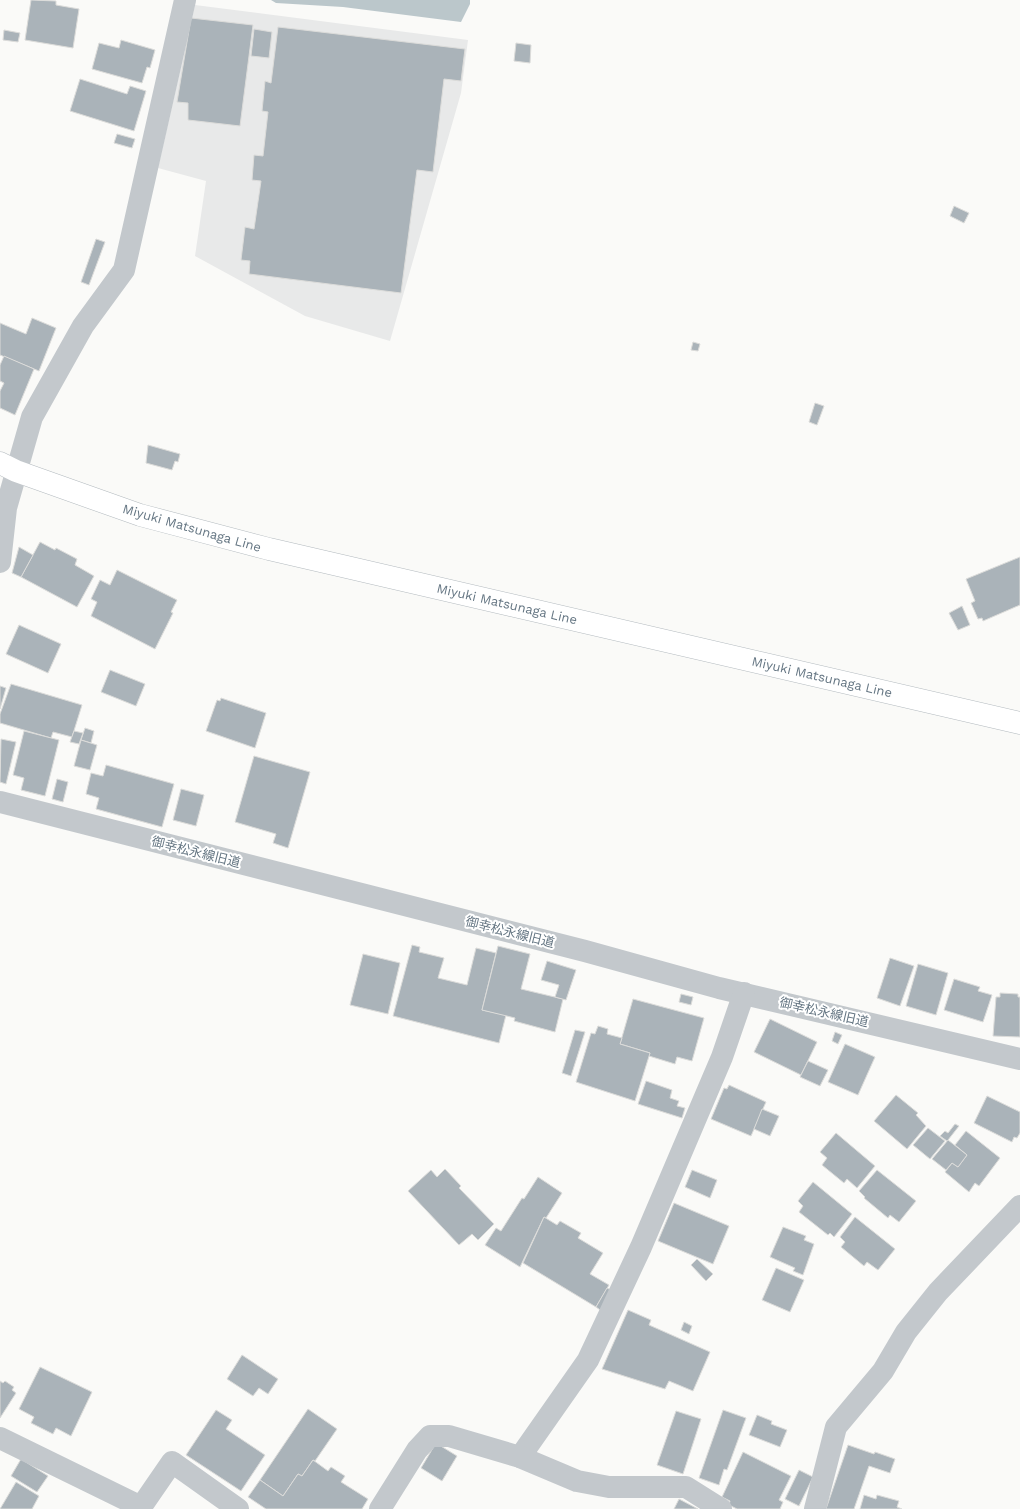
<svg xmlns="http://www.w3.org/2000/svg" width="1020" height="1509" viewBox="0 0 1020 1509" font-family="'Work Sans','Noto Sans JP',sans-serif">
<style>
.built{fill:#e8e9e9}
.water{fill:#bbc7cb}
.building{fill:#aab3b9;stroke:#dcdcda}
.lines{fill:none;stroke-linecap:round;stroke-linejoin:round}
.secondary-casing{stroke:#b3babf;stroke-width:23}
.street{stroke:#c3c8cc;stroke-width:22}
.secondary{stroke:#fff;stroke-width:22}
.labels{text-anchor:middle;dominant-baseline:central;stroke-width:4;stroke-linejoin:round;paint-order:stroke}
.street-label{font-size:13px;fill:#657683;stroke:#fff}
</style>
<rect width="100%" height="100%" fill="#fafaf8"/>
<polygon class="built" points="195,5 468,40 461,93 390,341 305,316 195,256 206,181 158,168"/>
<polygon class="water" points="271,0 470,0 470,4 461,22 343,7 276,3"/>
<g class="building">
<polygon points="31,0 56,1 56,5 79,9 73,48 25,40"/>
<polygon points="191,18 253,25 240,126 188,120 188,103 177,102"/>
<polygon points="278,27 465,49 461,81 444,79 433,172 417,170 401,293 249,274 250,261 241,260 245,227 254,229 261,181 252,180 254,155 263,156 268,112 262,111 265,81 271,83"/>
<polygon points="254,29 272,32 269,58 251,56"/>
<polygon points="4,30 20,33 18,42 3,40"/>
<polygon points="121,40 155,50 150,68 147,67 142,83 92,69 99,43 119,48"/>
<polygon points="516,43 531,45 530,63 514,61"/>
<polygon points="80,79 127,94 130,86 146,91 134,131 70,111"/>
<polygon points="117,134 135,139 132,148 114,143"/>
<polygon points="954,206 969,213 964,223 950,216"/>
<polygon points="96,239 105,242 89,285 81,282"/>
<polygon points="32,318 56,328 39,371 0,355 0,323 26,334"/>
<polygon points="693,342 700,344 698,351 691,350"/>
<polygon points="4,356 34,369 15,415 0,408 0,391 4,383 0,381 0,365"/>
<polygon points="815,403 824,406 817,425 809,422"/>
<polygon points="148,445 180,454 178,462 175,461 172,470 146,463"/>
<polygon points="40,542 55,550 56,548 77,559 75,565 94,576 77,607 21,577"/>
<polygon points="19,547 33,555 21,577 12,573"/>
<polygon points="1020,557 1020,605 983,621 982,618 978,619 971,603 975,601 966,579"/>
<polygon points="117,570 177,600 171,612 173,613 155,649 91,616 97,602 91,599 100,580 110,585"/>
<polygon points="962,606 970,625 958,630 949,613"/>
<polygon points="19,625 61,644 48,673 6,654"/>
<polygon points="110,670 145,684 136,706 101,692"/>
<polygon points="11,684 82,705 72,737 53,732 51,738 0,723 0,714"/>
<polygon points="0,686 6,688 0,709"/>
<polygon points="221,698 266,713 255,748 206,731 217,700 220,701"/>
<polygon points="85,728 94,731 91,743 81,740"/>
<polygon points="24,731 59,740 45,796 21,790 24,778 13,775"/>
<polygon points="74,731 83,733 79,744 70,742"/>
<polygon points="1,739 16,742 6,784 0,782"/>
<polygon points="81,740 97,745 90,770 74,766"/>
<polygon points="254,756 310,772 288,848 273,843 276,834 235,822"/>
<polygon points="106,765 174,784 162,827 96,809 99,798 86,794 91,773 103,776"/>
<polygon points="57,779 68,782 63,802 52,799"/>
<polygon points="181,789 204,795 196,826 173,820"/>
<polygon points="412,945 420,947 419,952 444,958 438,978 467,985 476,948 496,953 482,1010 506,1015 499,1043 393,1016"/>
<polygon points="498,946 530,954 521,989 563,999 555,1032 514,1021 515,1018 482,1010"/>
<polygon points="363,954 400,963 388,1014 350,1005"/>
<polygon points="890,958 914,966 900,1006 877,998"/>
<polygon points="547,961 576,970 566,1000 555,997 559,985 541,980"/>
<polygon points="918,964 948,973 936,1015 906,1006"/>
<polygon points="954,979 980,987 978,991 992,995 983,1022 944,1010"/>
<polygon points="1000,993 1018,994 1018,997 1020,997 1020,1037 993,1036 996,997 1000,997"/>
<polygon points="681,994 693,997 691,1005 679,1002"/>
<polygon points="633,999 704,1018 692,1061 677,1057 675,1064 649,1056 650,1053 620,1044"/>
<polygon points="770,1019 817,1042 801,1075 754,1052"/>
<polygon points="598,1026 608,1029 607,1034 622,1038 620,1044 650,1053 635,1101 576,1082 591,1033 595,1034"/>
<polygon points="575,1030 585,1032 571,1076 562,1073"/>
<polygon points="835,1032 842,1035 838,1044 832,1041"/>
<polygon points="845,1044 875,1057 858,1095 828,1082"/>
<polygon points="808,1061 828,1070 820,1086 800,1077"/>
<polygon points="646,1081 672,1090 670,1098 679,1101 677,1106 685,1108 682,1118 638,1104"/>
<polygon points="729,1085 766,1102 751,1136 711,1119 724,1088 727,1089"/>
<polygon points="896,1095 918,1113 916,1115 926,1126 907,1149 874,1121"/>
<polygon points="987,1096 1020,1112 1020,1133 1017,1138 1014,1137 1012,1142 974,1123"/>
<polygon points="762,1109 779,1116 770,1136 754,1129"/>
<polygon points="955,1124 959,1126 948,1140 947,1141 940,1136 945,1131 948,1133"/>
<polygon points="928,1128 945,1141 930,1159 913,1145"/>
<polygon points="966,1131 1000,1158 979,1186 975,1183 969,1192 945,1172 952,1163 958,1167 967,1155 955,1145"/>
<polygon points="836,1133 875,1166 857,1188 847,1179 844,1183 822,1165 827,1158 820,1152"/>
<polygon points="948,1140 967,1155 958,1167 952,1163 946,1170 932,1159"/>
<polygon points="445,1169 461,1186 459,1188 494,1224 478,1240 472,1234 459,1245 408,1191 431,1170 437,1177"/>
<polygon points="692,1170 717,1180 710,1198 685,1187"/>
<polygon points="877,1170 916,1201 899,1222 890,1215 888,1218 864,1198 865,1197 859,1191"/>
<polygon points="538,1177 562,1193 546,1218 544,1217 520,1267 485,1245 496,1228 501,1231 522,1198 524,1199"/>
<polygon points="813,1182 852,1214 834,1237 830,1233 828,1235 799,1212 803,1206 798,1201"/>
<polygon points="674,1203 729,1226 713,1264 658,1241"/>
<polygon points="544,1217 557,1225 560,1221 581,1233 578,1238 603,1253 590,1274 609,1285 596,1307 523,1263"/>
<polygon points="855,1217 895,1249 878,1270 867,1262 864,1266 841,1247 845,1242 840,1237"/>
<polygon points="783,1227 806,1236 804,1240 814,1244 803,1275 793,1271 795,1268 770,1257"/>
<polygon points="697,1259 713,1274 706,1281 691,1265"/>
<polygon points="776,1268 804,1280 790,1312 762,1300"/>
<polygon points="607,1288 611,1290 603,1312 596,1307"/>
<polygon points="628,1310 651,1320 649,1325 710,1352 693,1391 669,1381 665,1389 602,1369"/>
<polygon points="684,1322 692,1326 689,1334 681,1330"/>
<polygon points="242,1355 278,1379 268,1394 259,1388 253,1396 227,1379"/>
<polygon points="40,1367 92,1392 71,1436 56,1428 53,1434 31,1423 34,1417 19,1409"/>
<polygon points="0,1381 3,1383 5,1381 14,1387 12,1390 16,1393 0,1418"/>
<polygon points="308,1409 337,1429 315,1461 313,1460 302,1476 298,1474 283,1496 260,1480"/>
<polygon points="216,1410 232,1420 226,1429 265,1455 241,1491 186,1455"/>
<polygon points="723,1410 746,1418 727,1470 724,1469 719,1485 699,1478"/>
<polygon points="676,1411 701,1419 683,1474 657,1465"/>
<polygon points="757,1415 772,1421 771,1424 787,1430 780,1447 749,1435"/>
<polygon points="436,1443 457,1456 442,1481 421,1468"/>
<polygon points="848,1445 874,1454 875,1452 895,1459 890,1473 869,1466 854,1509 826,1509"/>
<polygon points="743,1452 791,1476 779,1500 783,1502 780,1509 737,1509 729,1505 730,1501 722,1497"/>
<polygon points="21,1459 48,1476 37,1492 11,1476"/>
<polygon points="313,1460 328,1471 331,1467 345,1476 341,1482 368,1499 362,1509 266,1509 248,1497 260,1480 283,1496 298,1474 302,1476"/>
<polygon points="799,1470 813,1477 799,1506 785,1499"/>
<polygon points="16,1482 39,1496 32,1509 0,1509"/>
<polygon points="864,1495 876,1499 877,1495 899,1501 897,1507 902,1509 860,1509"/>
<polygon points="679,1499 698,1509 674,1509"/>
</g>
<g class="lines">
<g class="secondary-casing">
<polyline id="secondary" points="0,463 16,471 140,515 269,549 1020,723"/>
</g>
<g class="street">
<polyline points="0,562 6,508 32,417 83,326 124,270 185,0"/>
<polyline points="0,802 585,951 719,988 1020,1059"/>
<polyline points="0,1438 141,1507 172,1462 238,1509"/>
<polyline points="520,1457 588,1360 641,1247 722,1057 744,993"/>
<polyline points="380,1509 417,1450 430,1436 449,1436 520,1457 577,1481 609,1487 686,1487 721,1509"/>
<polyline points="815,1509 836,1427 883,1371 906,1332 938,1292 1020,1206"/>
</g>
<use href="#secondary" class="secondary"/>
</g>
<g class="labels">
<g class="street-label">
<text transform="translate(192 528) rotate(16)">Miyuki Matsunaga Line</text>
<text transform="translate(507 604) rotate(13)">Miyuki Matsunaga Line</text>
<text transform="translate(822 677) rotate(13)">Miyuki Matsunaga Line</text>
<text transform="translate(196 852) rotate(14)">御幸松永線旧道</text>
<text transform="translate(510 932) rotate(14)">御幸松永線旧道</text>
<text transform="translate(824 1012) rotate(13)">御幸松永線旧道</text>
</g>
</g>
</svg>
